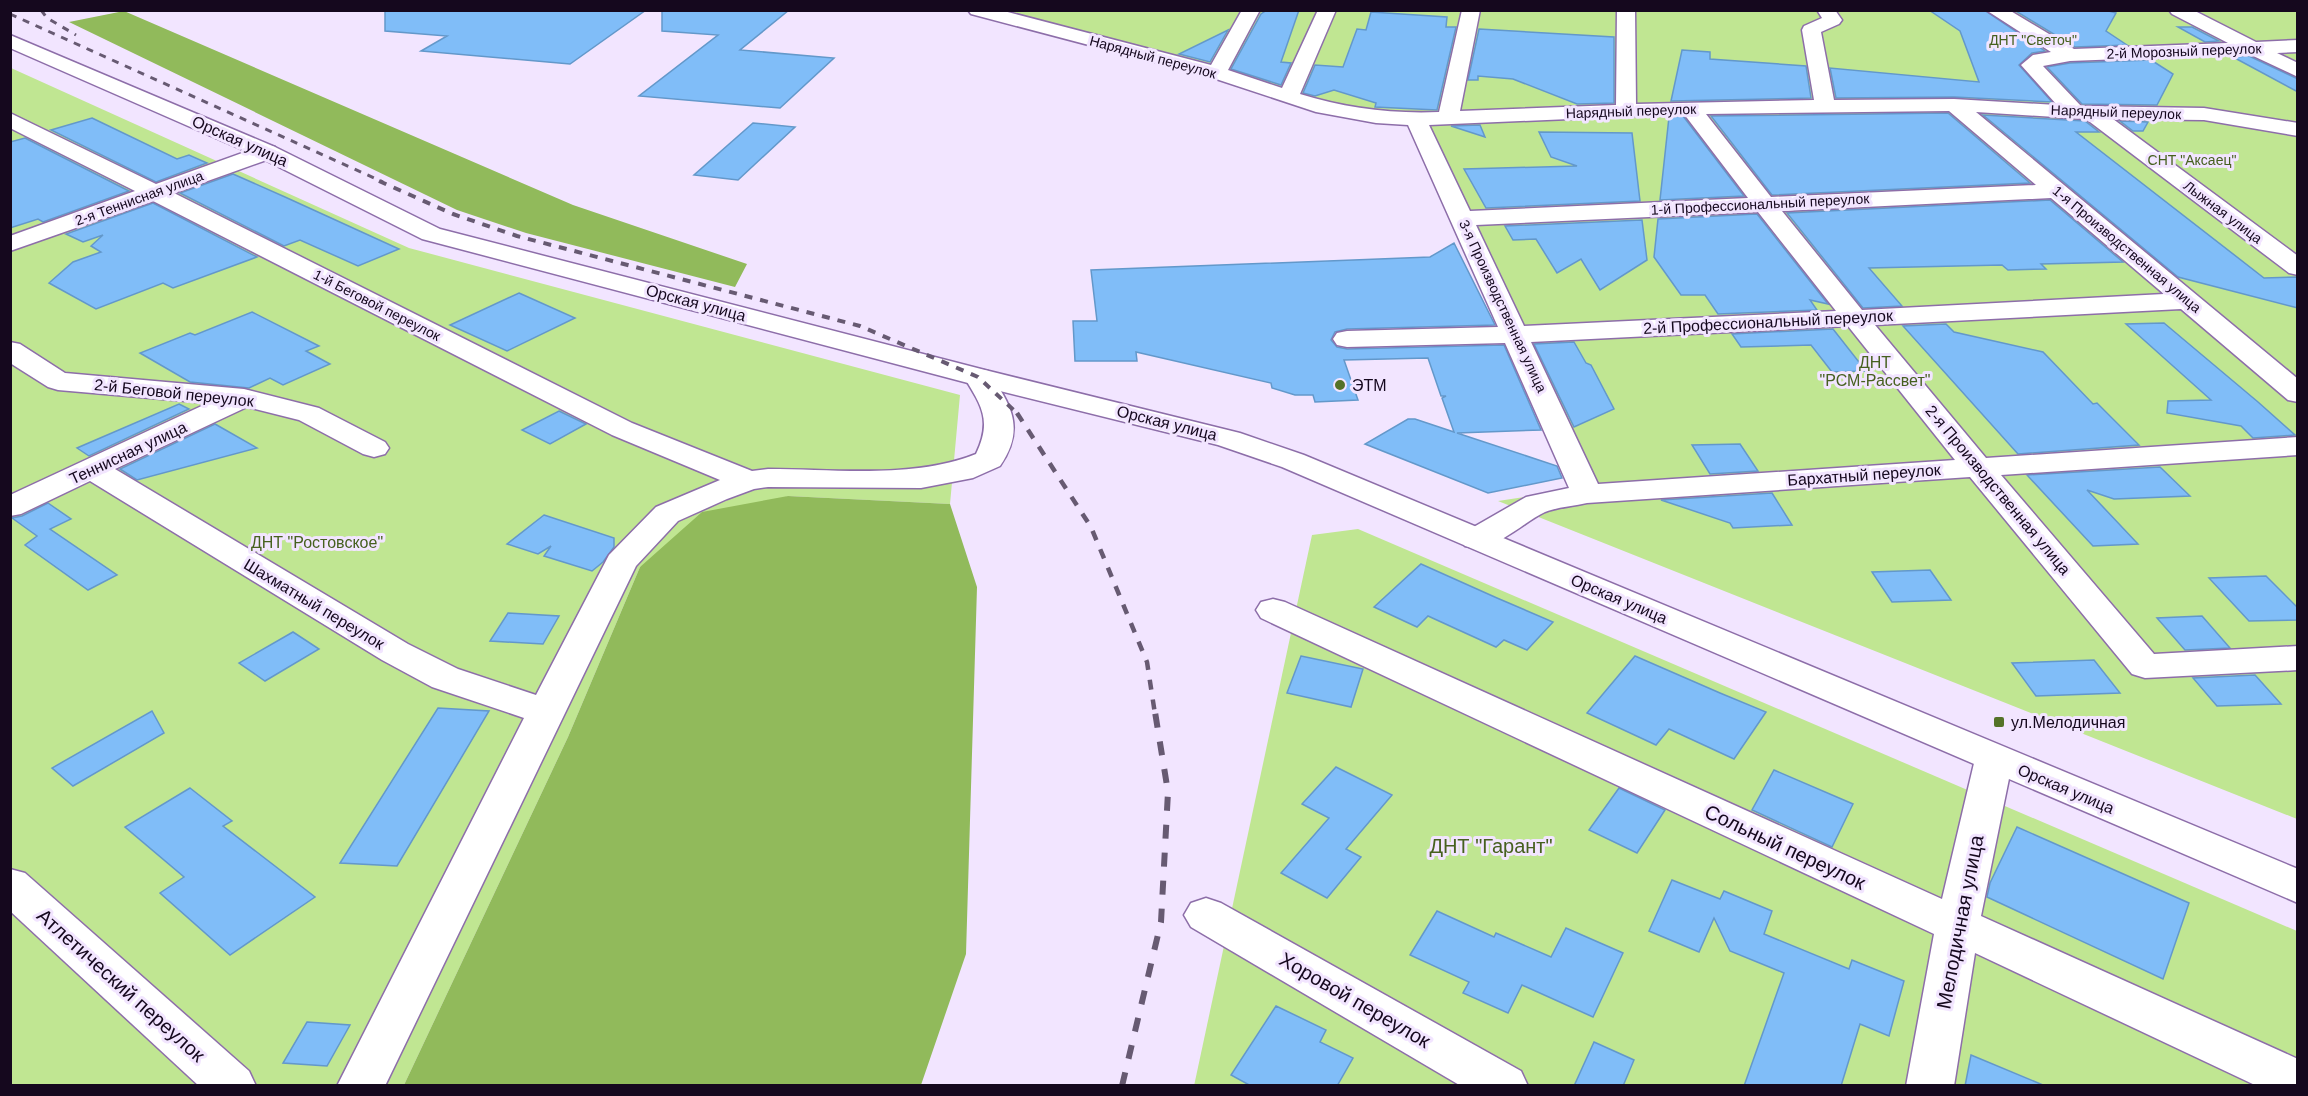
<svg xmlns="http://www.w3.org/2000/svg" width="2308" height="1096" viewBox="0 0 2308 1096" font-family="Arial,sans-serif">
<style>
.green{fill:#c0e692}
.forest{fill:#91ba5b}
.building{fill:#80bdf8;stroke:#6398ca;stroke-width:1.5}
.lines{fill:none;stroke-linecap:round;stroke-linejoin:round}
.minor-casing{stroke:#8d6ea9;stroke-width:3}
.major-casing{stroke:#8d6ea9;stroke-width:3}
.minor{fill:#fff;fill-rule:evenodd}
.major{fill:#fff;fill-rule:evenodd}
.rail-far3{stroke:#675a72;stroke-width:3;stroke-dasharray:7 7;stroke-linecap:butt}
.rail-far2{stroke:#675a72;stroke-width:4;stroke-dasharray:8 8;stroke-linecap:butt}
.rail-far1{stroke:#675a72;stroke-width:4.5;stroke-dasharray:10 10;stroke-linecap:butt}
.rail{stroke:#675a72;stroke-width:6;stroke-dasharray:14 14;stroke-linecap:butt}
.poi-dot{fill:#547228;stroke:#f2e5ff;stroke-width:2}
.labels{text-anchor:middle;dominant-baseline:central;stroke-width:6;stroke-linejoin:round;paint-order:stroke}
.far-park-label{font-size:14px;fill:#46601f;stroke:#f2e5ff}
.far-street-label{font-size:14px;fill:#15081e;stroke:#f2e5ff}
.street-label{font-size:16px;fill:#15081e;stroke:#f2e5ff}
.park-label{font-size:16px;fill:#46601f;stroke:#f2e5ff}
.poi-label{font-size:16px;fill:#15081e;stroke:#f2e5ff;text-anchor:start}
.near-park-label{font-size:20px;fill:#46601f;stroke:#f2e5ff}
.near-street-label{font-size:20px;fill:#15081e;stroke:#f2e5ff}
</style>
<rect width="100%" height="100%" fill="#f2e5ff"/>
<g class="green">
<polygon points="972,11 2297,11 2297,819 1498,501 1596,486 1415,126 1326,112 1044,28"/>
<polygon points="11,68 409,248 960,395 950,504 788,496 640,567 568,737 404,1085 11,1086"/>
<polygon points="1358,529 2297,931 2297,1085 1194,1086 1312,535"/>
</g>
<g class="forest">
<polygon points="124,11 573,205 747,264 735,287 526,233 457,210 69,22"/>
<polygon points="788,496 950,504 977,587 966,954 921,1085 404,1085 568,737 640,567 702,512"/>
</g>
<g class="building">
<polygon points="385,10 646,10 570,64 421,51 447,36 385,31"/>
<polygon points="662,10 789,10 740,50 834,58 780,108 639,96 718,35 662,31"/>
<polygon points="1267,10 1299,10 1281,62 1291,63 1281,85 1231,69 1261,14"/>
<polygon points="1929,10 1984,10 2045,51 2032,53 2019,65 2052,102 1954,97 1836,98 1830,68 1979,82 1960,31"/>
<polygon points="2014,10 2105,10 2116,13 2106,31 2127,45 2075,47"/>
<polygon points="1371,12 1447,17 1446,27 1456,27 1437,110 1375,107 1376,103 1334,90 1315,96 1303,93 1315,65 1343,67 1357,29 1366,30"/>
<polygon points="2178,27 2192,27 2219,41 2205,42"/>
<polygon points="1479,29 1614,37 1614,103 1577,104 1513,79 1478,76 1478,80 1468,80"/>
<polygon points="1228,30 1210,62 1179,54"/>
<polygon points="1682,50 1710,52 1710,59 1806,66 1811,98 1671,101"/>
<polygon points="2249,56 2298,79 2298,92 2233,57"/>
<polygon points="2151,60 2173,74 2157,105 2082,104 2047,67 2070,63"/>
<polygon points="1948,113 2030,183 1772,195 1711,116"/>
<polygon points="1983,115 2085,121 2099,132 2076,132 2264,278 2298,277 2298,308 2178,277"/>
<polygon points="1683,116 1744,196 1660,200 1669,117"/>
<polygon points="92,118 177,159 189,155 207,163 156,182 51,130"/>
<polygon points="2120,121 2148,122 2143,131 2133,131"/>
<polygon points="753,123 795,127 738,180 694,175"/>
<polygon points="1480,125 1485,137 1451,126"/>
<polygon points="1539,132 1632,133 1640,201 1486,208 1464,169 1577,166 1551,157"/>
<polygon points="25,138 129,191 43,222 38,219 10,228 10,142"/>
<polygon points="233,174 285,197 399,249 358,266 300,240 284,246 180,193"/>
<polygon points="2050,200 2123,262 2041,264 2046,269 2008,270 2002,265 1869,268 1902,306 1863,308 1787,213"/>
<polygon points="153,203 257,257 173,288 163,283 96,309 49,283 73,262 101,252 91,246 103,235 83,242 66,234"/>
<polygon points="1757,214 1828,304 1810,300 1817,310 1718,314 1705,295 1681,295 1654,257 1658,219"/>
<polygon points="1642,220 1647,260 1600,290 1581,259 1557,273 1536,239 1513,240 1505,226"/>
<polygon points="1454,243 1495,325 1347,329 1335,332 1331,340 1337,347 1347,349 1504,345 1541,430 1457,433 1557,466 1562,478 1488,493 1365,444 1408,419 1415,419 1454,432 1442,398 1446,396 1441,396 1428,358 1344,360 1358,400 1315,402 1313,395 1295,395 1272,388 1271,383 1136,352 1137,361 1075,361 1073,321 1097,321 1091,270 1430,257"/>
<polygon points="519,293 575,318 507,351 450,325"/>
<polygon points="252,312 319,346 306,351 330,364 283,385 270,378 249,388 190,382 140,353 190,333 195,335"/>
<polygon points="2164,323 2258,402 2295,435 2253,438 2241,426 2167,413 2168,401 2211,400 2126,324"/>
<polygon points="1946,324 1954,332 2043,352 2093,404 2097,403 2139,445 2018,454 1903,326"/>
<polygon points="1833,329 1866,371 1832,372 1811,345 1741,347 1732,334"/>
<polygon points="1574,342 1586,363 1591,365 1614,409 1574,427 1534,344"/>
<polygon points="179,404 189,409 89,456 77,448"/>
<polygon points="559,411 586,424 550,444 522,430"/>
<polygon points="215,424 257,448 137,480 120,469"/>
<polygon points="1740,444 1758,471 1710,474 1692,445"/>
<polygon points="2160,467 2190,496 2114,499 2087,490 2138,544 2093,546 2027,475"/>
<polygon points="1772,493 1792,525 1733,528 1730,523 1661,500"/>
<polygon points="48,503 71,519 50,529 117,575 88,590 25,545 37,536 12,518 22,516"/>
<polygon points="544,515 614,538 614,547 603,562 592,571 544,556 551,546 538,554 507,544"/>
<polygon points="1421,564 1497,598 1553,622 1527,650 1504,640 1496,647 1428,616 1417,627 1374,607"/>
<polygon points="1930,570 1951,600 1892,602 1872,572"/>
<polygon points="2266,576 2298,608 2298,620 2249,621 2209,578"/>
<polygon points="508,613 559,616 543,644 490,641"/>
<polygon points="2202,616 2230,648 2185,650 2157,618"/>
<polygon points="293,632 319,649 265,681 239,663"/>
<polygon points="1301,656 1363,669 1351,707 1287,693"/>
<polygon points="1635,656 1720,693 1766,712 1734,759 1669,729 1656,745 1587,713"/>
<polygon points="2094,660 2120,693 2036,696 2012,663"/>
<polygon points="2255,675 2281,704 2217,706 2193,678"/>
<polygon points="438,708 489,711 397,866 340,863"/>
<polygon points="152,711 164,733 73,786 52,768"/>
<polygon points="1336,767 1392,795 1346,849 1361,857 1327,898 1281,873 1329,818 1302,804"/>
<polygon points="1774,770 1853,804 1832,847 1752,810"/>
<polygon points="190,788 232,821 223,826 315,897 230,955 160,893 184,877 125,827"/>
<polygon points="1619,788 1665,810 1637,853 1589,830"/>
<polygon points="2017,827 2189,903 2163,979 1987,897 1990,883"/>
<polygon points="1672,880 1720,899 1724,891 1772,911 1764,934 1849,969 1852,960 1904,981 1889,1036 1860,1024 1841,1086 1744,1086 1784,973 1730,951 1714,918 1699,952 1649,931"/>
<polygon points="1437,911 1494,937 1496,933 1551,957 1566,928 1623,953 1593,1017 1522,985 1508,1013 1463,993 1469,982 1410,955"/>
<polygon points="1276,1006 1326,1030 1320,1042 1353,1058 1337,1086 1251,1086 1231,1075"/>
<polygon points="307,1022 350,1025 327,1066 283,1063"/>
<polygon points="1594,1042 1634,1060 1623,1086 1574,1086"/>
<polygon points="1971,1055 2043,1085 2043,1086 1965,1086"/>
</g>
<g class="lines">
<g class="minor-casing">
<g id="minor">
<path d="M968,10H1000L1211,65L1242,10H1260L1228,70L1282,88L1318,10H1336L1300,94C1345,108 1391,114 1439,112L1462,10H1480L1460,111L1616,105L1617,10H1635L1636,104L1814,100L1802,30L1804,26L1822,18L1817,10H1835L1842,20L1839,24L1821,32L1834,100L1954,99L2057,105L2021,65L2033,55L2051,52L1986,10H2009L2074,49L2228,43L2172,14L2169,10H2193L2256,42L2298,40V52L2277,53L2298,63V77L2249,54L2070,61L2043,66L2081,106L2204,108L2298,123V136L2204,120L2113,119L2298,256V275L2289,273L2086,119L1976,112L2298,379V402L2288,400L2181,309L1875,325L1986,458L2298,437V455L2001,475L2154,654L2298,646V670L2145,678L2132,674L1970,477L1587,503C1574,506 1558,507 1545,512C1520,524 1495,553 1465,546L1461,539L1465,532L1526,497L1569,488L1505,343L1347,347L1337,345L1333,339L1337,333L1347,331L1498,327L1408,125L1376,123L1316,112L1210,77L971,14ZM1949,111L2036,185L1771,197L1706,114ZM1684,114L1748,198L1470,211L1429,125ZM2051,198L2164,294L1862,310L1782,211ZM1758,212L1836,311L1524,326L1476,225ZM1848,326L1955,460L1598,484L1531,342Z"/>
<path d="M10,113L156,184L259,147L267,145L275,147L278,152L275,157L174,193L632,423L752,471L768,469C835,469 914,479 976,454C992,421 982,406 964,377L968,371L978,369L988,371C1011,405 1026,428 1000,466L973,478L921,488L768,487L754,489L727,499L678,521L636,566L385,1086H337L524,718L432,687L382,660L90,481L21,514L10,516V495L208,403L58,390L48,387L10,363V342L20,344L65,373L244,389L319,408L385,442L389,448L385,454L374,457L363,454L299,420L247,407L115,469L408,644L458,669L536,695L609,555L656,507L720,480L612,435L153,201L10,251V236L135,191L10,128Z"/>
<polygon points="1273,599 1285,602 1942,899 1975,759 1980,749 1994,745 2008,749 2013,759 1981,916 2298,1059 2298,1086 2257,1086 1975,953 1954,1086 1906,1086 1934,934 1261,618 1256,610 1261,602"/>
<polygon points="10,869 25,873 249,1071 256,1086 199,1086 10,911"/>
<polygon points="1206,898 1221,903 1521,1071 1528,1086 1461,1086 1191,927 1184,915 1191,903"/>
</g>
</g>
<g class="major-casing">
<polygon id="major" points="10,35 275,147 440,229 985,370 1240,433 1304,455 2298,869 2298,903 1282,467 1218,445 968,383 422,239 259,157 10,48"/>
</g>
<use href="#minor" class="minor"/>
<use href="#major" class="major"/>
<g class="rail-far3">
<polyline points="41,10 47,18 76,35"/>
<polyline points="10,14 383,182"/>
</g>
<polyline class="rail-far2" points="379,181 453,214 517,236 860,326 978,377 1019,415"/>
<polyline class="rail-far1" points="1017,413 1091,527 1147,662 1155,714"/>
<polyline class="rail" points="1122,1086 1161,922 1168,792 1155,712"/>
</g>
<g class="poi-dot">
<circle cx="1340" cy="385" r="6"/>
<rect x="1993" y="716" width="12" height="12" rx="3"/>
</g>
<g class="labels">
<g class="far-park-label">
<text x="2033" y="40">ДНТ "Светоч"</text>
<text x="2192" y="160">СНТ "Аксаец"</text>
</g>
<g class="far-street-label">
<text transform="translate(2184 51) rotate(-2)">2-й Морозный переулок</text>
<text transform="translate(1153 57) rotate(15)">Нарядный переулок</text>
<text transform="translate(1631 111) rotate(-2)">Нарядный переулок</text>
<text transform="translate(2116 112) rotate(2)">Нарядный переулок</text>
<text transform="translate(139 198) rotate(-20)">2-я Теннисная улица</text>
<text transform="translate(1760 204) rotate(-3)">1-й Профессиональный переулок</text>
<text transform="translate(2223 212) rotate(37)">Лыжная улица</text>
<text transform="translate(2127 249) rotate(40)">1-я Производственная улица</text>
<text transform="translate(377 305) rotate(27)">1-й Беговой переулок</text>
<text transform="translate(1503 306) rotate(65)">3-я Производственная улица</text>
</g>
<g class="street-label">
<text transform="translate(240 141) rotate(24)">Орская улица</text>
<text transform="translate(696 303) rotate(15)">Орская улица</text>
<text transform="translate(1768 322) rotate(-3)">2-й Профессиональный переулок</text>
<text transform="translate(174 393) rotate(6)">2-й Беговой переулок</text>
<text transform="translate(1167 423) rotate(14)">Орская улица</text>
<text transform="translate(128 453) rotate(-25)">Теннисная улица</text>
<text transform="translate(1864 475) rotate(-4)">Бархатный переулок</text>
<text transform="translate(1998 490) rotate(50)">2-я Производственная улица</text>
<text transform="translate(1619 599) rotate(23)">Орская улица</text>
<text transform="translate(314 604) rotate(31)">Шахматный переулок</text>
<text transform="translate(2066 789) rotate(23)">Орская улица</text>
</g>
<g class="park-label">
<text x="1875" y="362">ДНТ<tspan x="1875" dy="18">"РСМ-Рассвет"</tspan></text>
<text x="317" y="542">ДНТ "Ростовское"</text>
</g>
<g class="poi-label">
<text x="1352" y="385">ЭТМ</text>
<text x="2011" y="722">ул.Мелодичная</text>
</g>
<g class="near-park-label">
<text x="1491" y="846">ДНТ "Гарант"</text>
</g>
<g class="near-street-label">
<text transform="translate(1785 847) rotate(25)">Сольный переулок</text>
<text transform="translate(1960 922) rotate(-79)">Мелодичная улица</text>
<text transform="translate(121 985) rotate(42)">Атлетический переулок</text>
<text transform="translate(1355 1000) rotate(30)">Хоровой переулок</text>
</g>
</g>
<rect width="2308" height="1096" fill="none" stroke="#15081e" stroke-width="24"/>
</svg>
